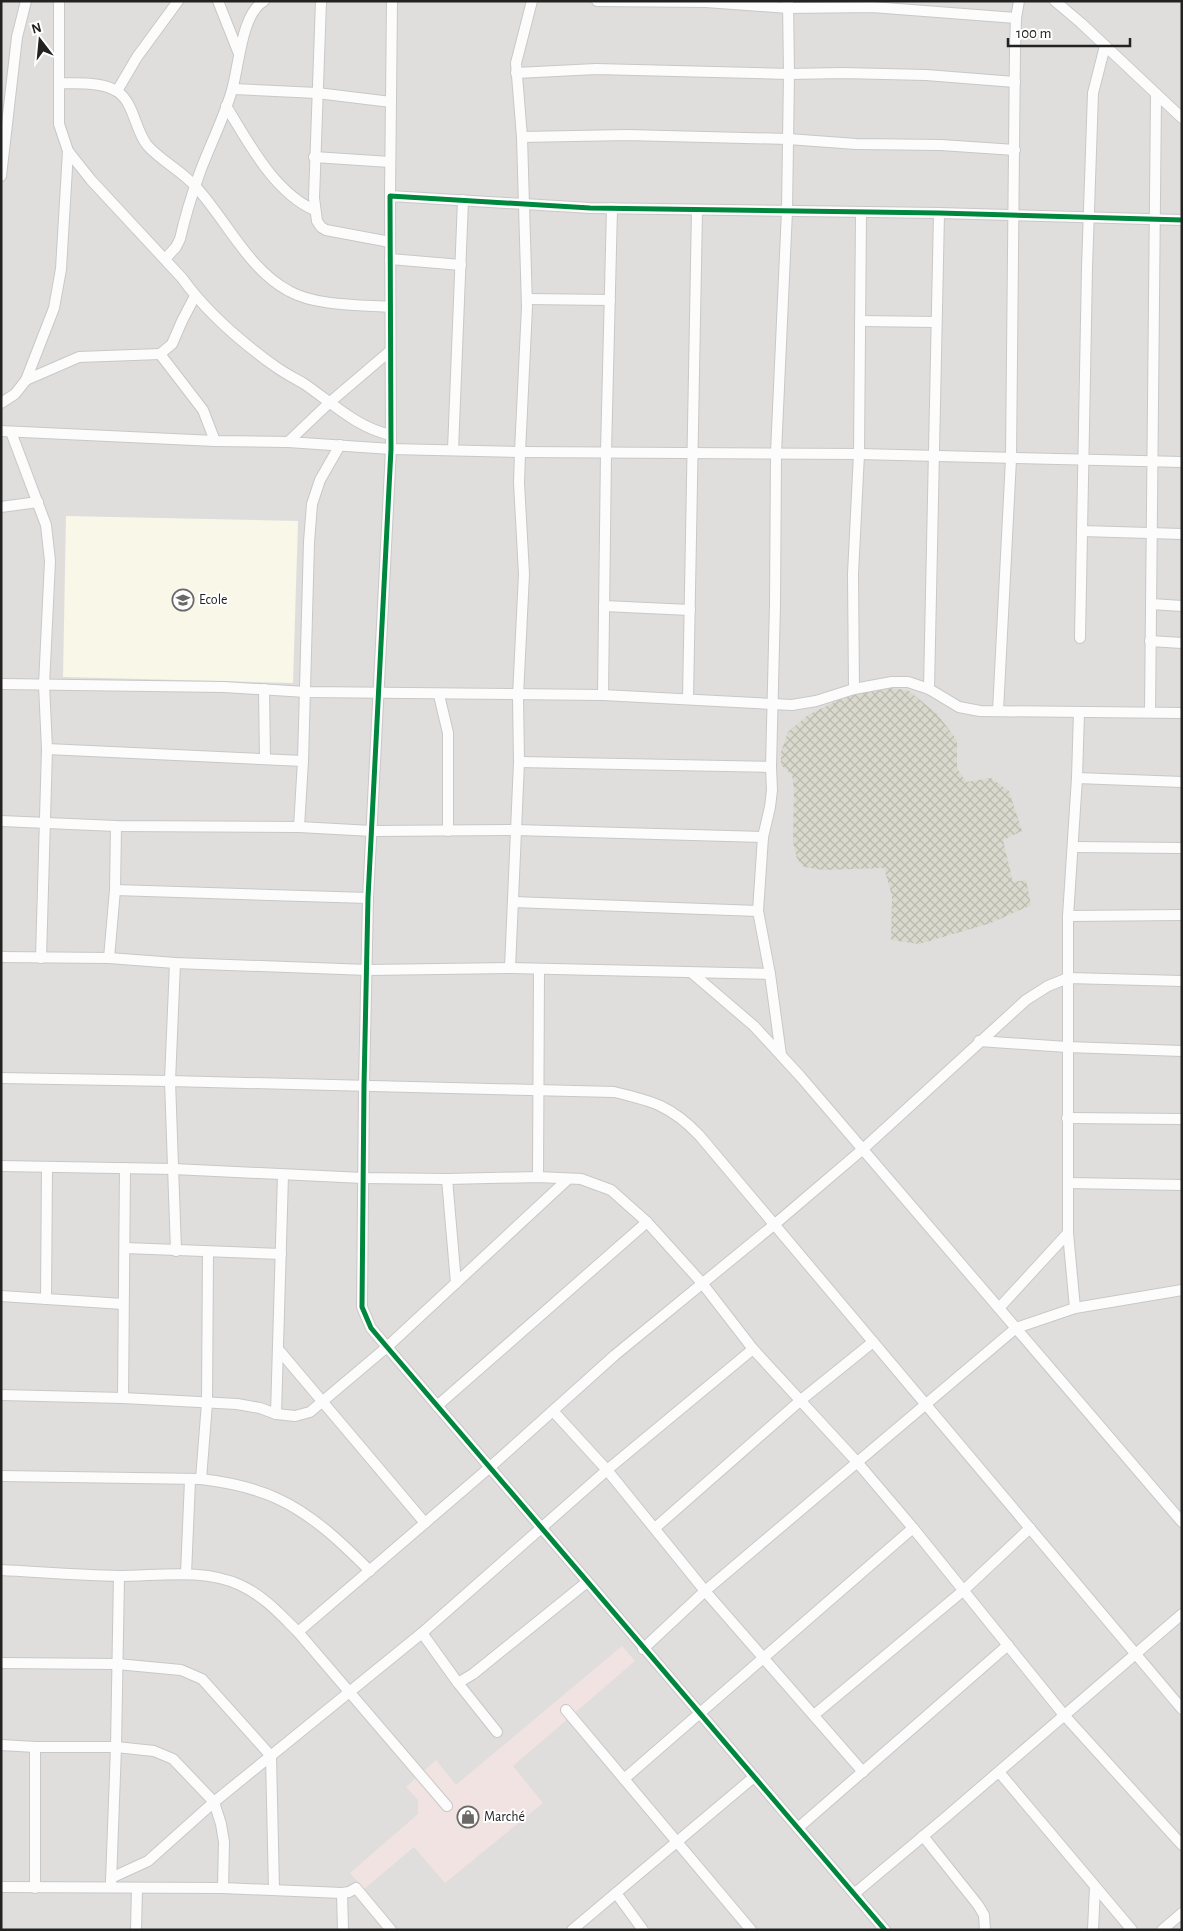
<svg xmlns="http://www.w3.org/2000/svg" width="1183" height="1931" viewBox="0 0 1183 1931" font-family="'Alegreya Sans',sans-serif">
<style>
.residential{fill:#dfdedc}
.commercial{fill:#f1e3e1}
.education{fill:#f8f7e8}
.construction{fill:url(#construction-cross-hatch)}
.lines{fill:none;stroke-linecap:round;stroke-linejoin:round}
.minor-casing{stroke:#c9c8c7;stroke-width:12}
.minor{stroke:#fdfcfc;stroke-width:10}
.cycleway-casing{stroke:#fff;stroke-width:8}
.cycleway{stroke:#00873e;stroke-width:5}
.labels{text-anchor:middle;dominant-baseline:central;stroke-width:4;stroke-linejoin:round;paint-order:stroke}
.poi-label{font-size:14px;fill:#222;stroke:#fff;text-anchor:start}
</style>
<defs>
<pattern id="construction-cross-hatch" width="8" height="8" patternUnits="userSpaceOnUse" patternTransform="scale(1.25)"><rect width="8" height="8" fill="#d9d9cd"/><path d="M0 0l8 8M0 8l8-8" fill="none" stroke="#babab0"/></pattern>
</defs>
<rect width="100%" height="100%" fill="#f0eeeb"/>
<rect class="residential" x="1" y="1" width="1181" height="1929"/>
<polygon class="commercial" points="622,1646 635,1661 513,1766 543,1803 445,1883 414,1847 364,1889 350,1873 418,1814 418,1800 406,1787 436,1760 456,1785"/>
<polygon class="education" points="66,516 298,521 293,683 63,677"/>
<polygon class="construction" points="893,688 909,691 937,714 957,740 957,768 966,782 991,778 1009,791 1022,831 1003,840 1013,882 1026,880 1031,905 991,923 919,944 891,940 892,896 884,868 823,870 804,867 797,859 793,842 794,789 792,775 781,765 781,752 788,732 808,715 839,700 863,691"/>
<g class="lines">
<g class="minor-casing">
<g id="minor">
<path d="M59,1V124L68,151L91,180L182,278C207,313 241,342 276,367C286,374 296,379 306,385C333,404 358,428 391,435"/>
<polyline points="218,1 239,54"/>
<polyline points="321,1 314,198 317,221 321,227 326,230 390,242"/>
<polyline points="597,1 706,2 788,8 872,7 1016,18"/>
<polyline points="1055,1 1081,23 1182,118"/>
<polyline points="516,73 596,69 789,74 843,73 926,75 1015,82"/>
<path d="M59,83C77,84 102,81 118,92C134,103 135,130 147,145C161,161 182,171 196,187C227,221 248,269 289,291C315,306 361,305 390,307"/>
<polyline points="233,89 317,93 391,102"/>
<polyline points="117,91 137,57 178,1"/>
<path d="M226,106C249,143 273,191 314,210"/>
<polyline points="522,137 627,135 788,139 856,144 941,145 1015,150"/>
<polyline points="314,157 390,162"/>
<polyline points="1,176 17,37 26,1"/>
<polyline points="390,196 392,1"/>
<path d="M165,259L176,247L180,239C185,217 192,194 200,172C210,145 224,118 232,90C239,67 241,14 264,1"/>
<polyline points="390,259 461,265"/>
<polyline points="195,296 182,321 172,344 160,354 203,410 215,441"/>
<polyline points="527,299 610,300"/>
<polyline points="860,321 936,322"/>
<polyline points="26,380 79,357 160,354"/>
<polyline points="1,403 15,394 26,380 54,308 61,269 68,151"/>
<polyline points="1,431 215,441 288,442 391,449 520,452 859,454 1182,462"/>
<polyline points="11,432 46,525 50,561 44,685 47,749 41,958"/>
<polyline points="288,442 329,403 390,351"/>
<polyline points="453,450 463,200"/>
<polyline points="1,507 38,502"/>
<polyline points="1082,531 1182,534"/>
<polyline points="1151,604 1182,606"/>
<polyline points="604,606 690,610"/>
<polyline points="1080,638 1087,268 1093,93 1105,46"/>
<polyline points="1150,641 1182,643"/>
<polyline points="1,684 224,687 306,692 603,695 792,705 816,701 854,689 892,682 908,682 929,689 959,707 980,711 1182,713"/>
<polyline points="264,689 265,759"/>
<polyline points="854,689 853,574 859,454 861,213"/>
<polyline points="929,689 939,213"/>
<polyline points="439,695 448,733 448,831"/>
<polyline points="603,695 606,452 612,208"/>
<polyline points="688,699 697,210"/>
<polyline points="998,711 1011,459 1015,48 1016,18 1019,1"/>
<polyline points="1150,712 1156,94"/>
<polyline points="47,749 303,761"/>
<polyline points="519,762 771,767"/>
<polyline points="1077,778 1182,782"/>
<polyline points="1,821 116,826 299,827 372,831 515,830 763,837"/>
<polyline points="299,827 303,761 309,542 312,504 320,480 340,445"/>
<polyline points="1073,847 1182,848"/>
<polyline points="115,890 368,898"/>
<polyline points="513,902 758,911"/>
<polyline points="1068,916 1182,915"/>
<polyline points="1,957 109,958 175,963 368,970 510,968 770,974"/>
<polyline points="109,958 115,890 116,826"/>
<polyline points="175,963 170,1081 176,1251"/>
<polyline points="510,968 519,762 518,696 524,574 519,483 520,452 527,307 522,137 516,63 532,1"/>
<polyline points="692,973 754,1026 800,1076 1182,1522"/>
<polyline points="979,1041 1067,1047 1182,1051"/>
<polyline points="781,1055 770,974 758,911 763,837 770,807 772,790 771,767 775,604 776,453 787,211 789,74 788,1"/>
<path d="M1,1078L170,1081L614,1092C653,1101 671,1106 699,1135L1182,1709"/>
<polyline points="1067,1118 1182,1119"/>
<polyline points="1,1166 174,1169 363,1178 447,1179 538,1177 581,1179 611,1190 647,1222 702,1283 753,1349 857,1462 913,1528 1064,1715 1182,1845"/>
<polyline points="538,1177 539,970"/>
<polyline points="447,1179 456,1283"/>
<polyline points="1068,1183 1182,1185"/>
<polyline points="125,1248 281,1254"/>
<polyline points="1,1296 123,1304"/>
<polyline points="46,1299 47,1167"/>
<polyline points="999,1308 1068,1233"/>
<polyline points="1075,1308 1068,1233 1068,916 1077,778 1079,712"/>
<polyline points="278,1349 425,1523"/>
<polyline points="1,1395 123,1398 237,1404 260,1408 276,1414 295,1416 310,1412 387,1347 568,1179"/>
<polyline points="123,1398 125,1168"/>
<polyline points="437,1406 647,1222"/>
<polyline points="553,1411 607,1470 705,1591 863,1772"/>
<polyline points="276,1414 283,1175"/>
<path d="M1,1476L201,1479C226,1482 252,1487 276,1498C312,1514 342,1543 370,1571"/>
<polyline points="201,1479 207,1403 208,1252"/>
<polyline points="655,1528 801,1400 873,1342"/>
<path d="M1,1570C40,1572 80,1575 119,1576C158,1576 203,1568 240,1585C264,1596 280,1614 298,1632L447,1806"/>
<polyline points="186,1574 190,1480"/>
<polyline points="298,1632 489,1468 615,1355 775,1224 863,1149 1026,1000 1048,986 1068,978 1182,981"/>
<polyline points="422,1633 458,1683 497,1732"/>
<polyline points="643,1649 705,1591 1016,1328 1075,1308 1182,1290"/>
<polyline points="1,1663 117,1664 181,1670 202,1679 271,1756 274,1889"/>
<polyline points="458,1683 473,1674 587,1582"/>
<polyline points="566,1710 751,1930"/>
<polyline points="814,1715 964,1590 1030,1528"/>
<polyline points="1,1745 35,1747 116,1747 154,1751 173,1759 214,1802 221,1824 224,1842 223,1888"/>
<polyline points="35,1747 35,1888"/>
<polyline points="999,1772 1132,1930"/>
<polyline points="624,1779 913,1528"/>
<polyline points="798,1828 1008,1645"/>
<polyline points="923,1836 978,1905 984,1915 985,1930"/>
<polyline points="111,1878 148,1861 214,1802 422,1633 607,1470 753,1349"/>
<polyline points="111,1882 116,1747 119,1576"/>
<polyline points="1,1887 223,1888 342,1893"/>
<polyline points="616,1893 643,1930"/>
<polyline points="854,1894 946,1817 1182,1614"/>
<polyline points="136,1930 137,1888"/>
<polyline points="343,1930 342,1893 349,1892 356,1888 391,1930"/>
<polyline points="572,1930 754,1777"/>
<polyline points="885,1930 387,1347 371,1328 362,1307 364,1086 368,898 391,449 390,196 590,208 939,213 1182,220"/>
<polyline points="1093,1930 1095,1887"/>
<polyline points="1162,1930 1182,1913"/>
</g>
</g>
<use href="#minor" class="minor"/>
<g class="cycleway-casing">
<polyline id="cycleway" points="885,1930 387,1347 371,1328 362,1307 364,1086 368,898 391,449 390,196 590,208 939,213 1182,220"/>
</g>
<use href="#cycleway" class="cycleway"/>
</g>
<defs>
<g id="school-ring" transform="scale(1.125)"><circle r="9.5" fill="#fff" stroke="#6a6968" stroke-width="1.5"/><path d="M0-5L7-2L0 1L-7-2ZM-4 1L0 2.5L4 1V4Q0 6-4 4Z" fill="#6a6968"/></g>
<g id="shop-ring" transform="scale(1.125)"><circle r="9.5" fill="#fff" stroke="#6a6968" stroke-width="1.5"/><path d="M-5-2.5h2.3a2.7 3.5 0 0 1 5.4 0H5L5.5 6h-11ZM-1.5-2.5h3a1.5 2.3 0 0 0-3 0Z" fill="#6a6968"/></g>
</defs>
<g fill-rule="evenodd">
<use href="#school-ring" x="183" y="600"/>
<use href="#shop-ring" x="468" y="1817"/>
</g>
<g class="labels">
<g class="poi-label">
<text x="199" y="600">Ecole</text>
<text x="484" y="1817">Marché</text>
</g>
</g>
<rect width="1183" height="1931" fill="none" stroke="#222222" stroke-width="5"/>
<g transform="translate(40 40) rotate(344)" stroke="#ffffff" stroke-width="4" paint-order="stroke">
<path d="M0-4L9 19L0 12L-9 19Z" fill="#222222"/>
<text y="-8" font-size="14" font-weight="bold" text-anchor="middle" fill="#222222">N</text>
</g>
<path d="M1008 38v8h122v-8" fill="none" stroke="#222222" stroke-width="2.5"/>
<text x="1016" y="38" font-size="15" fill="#222222" stroke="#ffffff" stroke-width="4" paint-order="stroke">100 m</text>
</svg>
